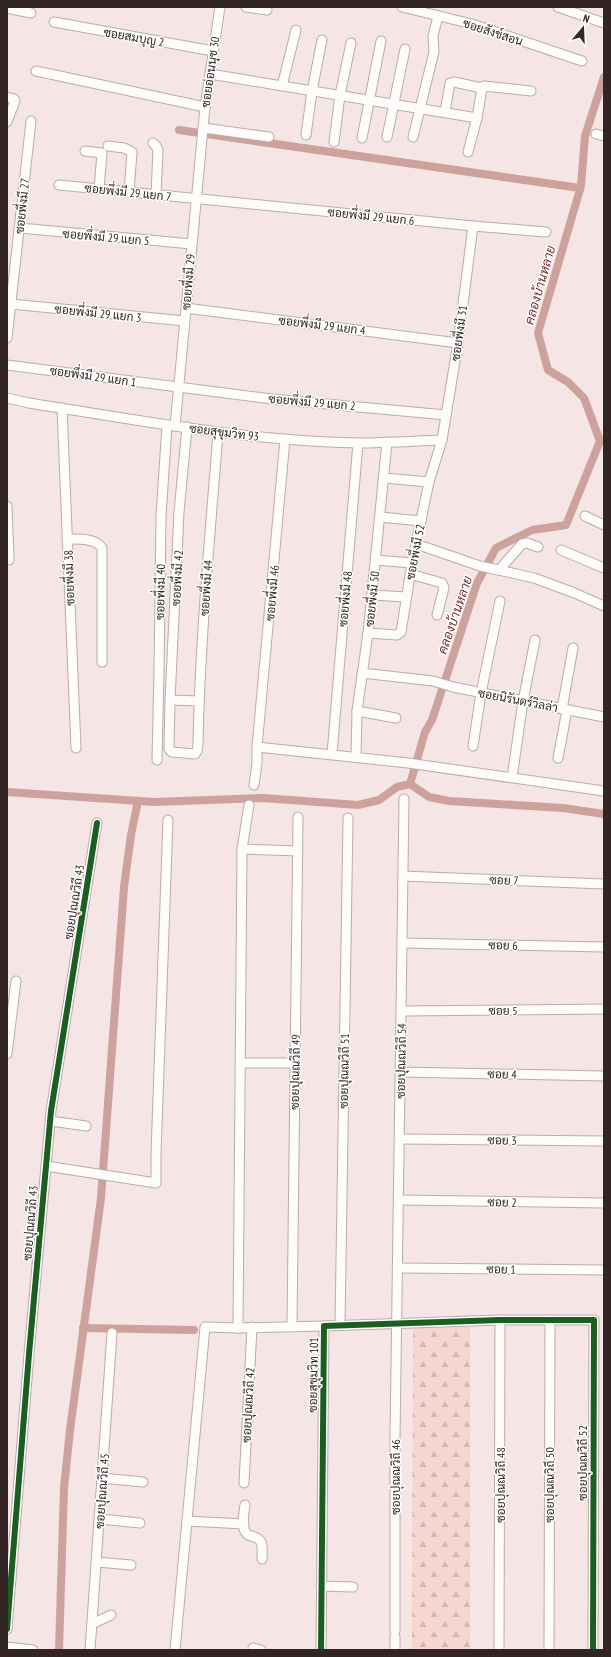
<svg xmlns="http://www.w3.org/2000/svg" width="611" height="1657" viewBox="0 0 611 1657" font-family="'PT Sans Narrow',Sarabun,sans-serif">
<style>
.forest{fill:url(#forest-firs)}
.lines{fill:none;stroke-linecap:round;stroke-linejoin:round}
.canal{stroke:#cda19c;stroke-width:8}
.minor-casing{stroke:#b9acab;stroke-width:11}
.minor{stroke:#fefbfb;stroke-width:9}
.cycleway-casing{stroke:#fff;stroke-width:8}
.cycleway{stroke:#1b5e20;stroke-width:6}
.labels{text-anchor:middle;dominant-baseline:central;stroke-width:3;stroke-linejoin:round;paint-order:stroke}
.street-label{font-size:12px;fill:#322523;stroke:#fff}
.water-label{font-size:13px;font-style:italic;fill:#752f2a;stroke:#fff}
</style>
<defs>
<pattern id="forest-firs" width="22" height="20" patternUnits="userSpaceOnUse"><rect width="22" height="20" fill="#f7d5d1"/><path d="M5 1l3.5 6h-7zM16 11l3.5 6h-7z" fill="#d4b7b3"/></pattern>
</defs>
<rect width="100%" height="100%" fill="#f5e5e4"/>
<polygon class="forest" points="413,1327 470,1327 470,1650 412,1650"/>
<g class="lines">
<g class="canal">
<polyline points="604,77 585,136 581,186 538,333 548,370 568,382 584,398 600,441 566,525 532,530 496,548 477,583 432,720 425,732 410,784 429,797 449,801 563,808 604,814"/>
<polyline points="179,130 580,188"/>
<polyline points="7,792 154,802 263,798 358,805 379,800 397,787 410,784"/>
<polyline points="83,1328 194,1330"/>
<polyline points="59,1650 64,1488 70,1430 101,1198 124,887 131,835 138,801"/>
</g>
<g class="minor-casing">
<g id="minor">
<polyline points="246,7 267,10"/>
<polyline points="402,7 472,24 582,61"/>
<polyline points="558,7 604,23"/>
<polyline points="7,8 31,13"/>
<polyline points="54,22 213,51"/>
<polyline points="36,71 205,107"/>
<polyline points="210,74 477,118 482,88 484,86 531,91"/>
<polyline points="282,86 296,30"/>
<polyline points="7,97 14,99 15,101 7,122"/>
<polyline points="445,112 450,83 454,82 482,88"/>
<polyline points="204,128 269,137"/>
<polyline points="596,134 604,136"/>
<polyline points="306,135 312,91 322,40"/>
<polyline points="387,137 405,49"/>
<polyline points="413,137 434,52 433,36 438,16"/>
<polyline points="362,138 381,41"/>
<polyline points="334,142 340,95 351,43"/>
<polyline points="153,143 156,146 158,150 156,195"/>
<polyline points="108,146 124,148 132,152 129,192"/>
<polyline points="85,151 102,153 99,189"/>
<polyline points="468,152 477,118"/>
<polyline points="59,185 473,226 546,232"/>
<polyline points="20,228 192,244"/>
<polyline points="11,304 185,321"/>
<polyline points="186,308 458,343"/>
<polyline points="7,338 31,121"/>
<polyline points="7,365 272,399 446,415"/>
<path d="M7,398L29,403C138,420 247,441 358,443C386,443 414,441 442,440"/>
<polyline points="62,408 76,748"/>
<polyline points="175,426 205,107 220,7"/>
<polyline points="187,427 179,512 170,700 199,701"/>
<polyline points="384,478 429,482"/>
<polyline points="7,506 9,560"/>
<polyline points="585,516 604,525"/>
<polyline points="380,517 421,521"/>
<path d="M67,539C78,539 96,538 102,548V662"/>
<polyline points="416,544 480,566 534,578 572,592 604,606"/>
<polyline points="561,550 604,568"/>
<polyline points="376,560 412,563"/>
<polyline points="499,570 522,544 527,543 538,547"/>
<polyline points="410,574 442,583 444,588 437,615"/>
<polyline points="372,595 406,597"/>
<polyline points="368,633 397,635 401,632 412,563 429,482 442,440 458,343 473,226"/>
<polyline points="362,673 433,681 453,687 604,717"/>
<path d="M170,700L169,749L172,752L195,754L197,751L198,744C200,640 210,536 218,433"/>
<polyline points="562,709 573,648"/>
<polyline points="357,711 396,718"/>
<polyline points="473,746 481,693 500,601"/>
<polyline points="257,747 408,763 604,791"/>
<polyline points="332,754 358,443"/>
<polyline points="356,757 357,711 368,633 387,442"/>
<polyline points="558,758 567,710"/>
<polyline points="157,760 159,670 161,516 167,425"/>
<polyline points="513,771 523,701 535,640"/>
<polyline points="254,785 257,763 257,747 285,439"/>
<polyline points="242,849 298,851"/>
<polyline points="403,876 604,884"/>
<polyline points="402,943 604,947"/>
<polyline points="401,1011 604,1009"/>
<polyline points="7,1054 16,981"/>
<polyline points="241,1063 295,1063"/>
<polyline points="401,1072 604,1076"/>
<polyline points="51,1121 86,1126"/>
<polyline points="400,1139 604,1141"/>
<polyline points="46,1166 156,1183 156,1154 168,820"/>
<polyline points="399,1200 604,1203"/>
<polyline points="398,1268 604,1270"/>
<polyline points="340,1325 348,818"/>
<polyline points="292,1326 298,817"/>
<polyline points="238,1328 242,849 249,805"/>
<polyline points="102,1478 143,1482"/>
<polyline points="244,1483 252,1327"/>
<path d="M245,1505C244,1512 241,1526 246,1533C247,1535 249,1535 251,1536C265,1539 262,1547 262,1559"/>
<polyline points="100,1519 140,1523"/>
<polyline points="187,1521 244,1524"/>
<polyline points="97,1562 131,1565"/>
<polyline points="321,1586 353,1587"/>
<polyline points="92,1624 111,1615"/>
<polyline points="7,1629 29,1354 51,1111 97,823"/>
<polyline points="395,1631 395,1437 404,799"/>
<polyline points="7,1647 33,1650"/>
<polyline points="253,1648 261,1650"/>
<polyline points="90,1650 112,1333"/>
<polyline points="175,1650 205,1327 238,1328 324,1326"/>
<polyline points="321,1650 324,1326 500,1320 594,1320 593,1650"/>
<polyline points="395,1650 395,1637"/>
<polyline points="499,1650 500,1320"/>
<polyline points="549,1650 550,1320"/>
</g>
</g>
<use href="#minor" class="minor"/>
<g class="cycleway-casing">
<g id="cycleway">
<polyline points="7,1629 29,1354 51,1111 97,823"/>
<polyline points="321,1650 324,1326 500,1320 594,1320 593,1650"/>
</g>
</g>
<use href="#cycleway" class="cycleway"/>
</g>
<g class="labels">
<g class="street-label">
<text transform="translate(493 32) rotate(18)">ซอยสังข์สอน</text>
<text transform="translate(134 37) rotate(10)">ซอยสมบุญ 2</text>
<text transform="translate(210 72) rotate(-82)">ซอยอ่อนนุช 30</text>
<text transform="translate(128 192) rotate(6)">ซอยพึ่งมี 29 แยก 7</text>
<text transform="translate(22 206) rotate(-84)">ซอยพึ่งมี 27</text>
<text transform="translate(371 216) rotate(6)">ซอยพึ่งมี 29 แยก 6</text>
<text transform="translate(106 237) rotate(5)">ซอยพึ่งมี 29 แยก 5</text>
<text transform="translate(188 282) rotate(-85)">ซอยพึ่งมี 29</text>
<text transform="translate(98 313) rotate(6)">ซอยพึ่งมี 29 แยก 3</text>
<text transform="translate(322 325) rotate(7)">ซอยพึ่งมี 29 แยก 4</text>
<text transform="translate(459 333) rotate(-82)">ซอยพึ่งมี 31</text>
<text transform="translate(93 376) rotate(8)">ซอยพึ่งมี 29 แยก 1</text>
<text transform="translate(312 402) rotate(5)">ซอยพึ่งมี 29 แยก 2</text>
<text transform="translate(224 432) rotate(7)">ซอยสุขุมวิท 93</text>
<text transform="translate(415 552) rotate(-79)">ซอยพึ่งมี 52</text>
<text transform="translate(69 578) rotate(-92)">ซอยพึ่งมี 38</text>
<text transform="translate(177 578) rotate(-87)">ซอยพึ่งมี 42</text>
<text transform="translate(206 588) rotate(-86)">ซอยพึ่งมี 44</text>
<text transform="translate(160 592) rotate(-89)">ซอยพึ่งมี 40</text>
<text transform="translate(272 593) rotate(-85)">ซอยพึ่งมี 46</text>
<text transform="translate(345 599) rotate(-85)">ซอยพึ่งมี 48</text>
<text transform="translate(372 599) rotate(-84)">ซอยพึ่งมี 50</text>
<text transform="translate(518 700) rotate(11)">ซอยนิรันดร์วิลล่า</text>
<text transform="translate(504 880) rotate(2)">ซอย 7</text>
<text transform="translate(74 902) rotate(-81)">ซอยปุณณวิถี 43</text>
<text transform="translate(503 945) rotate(1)">ซอย 6</text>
<text x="503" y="1010">ซอย 5</text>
<text transform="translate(401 1061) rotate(-89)">ซอยปุณณวิถี 54</text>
<text transform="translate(344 1071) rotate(-89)">ซอยปุณณวิถี 51</text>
<text transform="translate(295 1072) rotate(-89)">ซอยปุณณวิถี 49</text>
<text transform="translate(502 1074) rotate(1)">ซอย 4</text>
<text transform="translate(502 1140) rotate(1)">ซอย 3</text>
<text transform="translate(502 1202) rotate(1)">ซอย 2</text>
<text transform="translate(30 1223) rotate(-85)">ซอยปุณณวิถี 43</text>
<text transform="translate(501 1269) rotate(1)">ซอย 1</text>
<text transform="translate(313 1375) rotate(-89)">ซอยสุขุมวิท 101</text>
<text transform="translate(248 1405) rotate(-87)">ซอยปุณณวิถี 42</text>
<text transform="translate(582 1463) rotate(-90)">ซอยปุณณวิถี 52</text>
<text transform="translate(395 1477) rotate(-90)">ซอยปุณณวิถี 46</text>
<text transform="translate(500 1485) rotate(-90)">ซอยปุณณวิถี 48</text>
<text transform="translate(549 1485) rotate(-90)">ซอยปุณณวิถี 50</text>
<text transform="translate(102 1491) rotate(-86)">ซอยปุณณวิถี 45</text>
</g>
<g class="water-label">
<text transform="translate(540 285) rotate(-74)">คลองบ้านหลาย</text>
<text transform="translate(455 615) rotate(-71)">คลองบ้านหลาย</text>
</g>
</g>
<rect width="611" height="1657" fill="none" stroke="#322523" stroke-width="16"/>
<g transform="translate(583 28) rotate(19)" stroke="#ffffff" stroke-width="3" paint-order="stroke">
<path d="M0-3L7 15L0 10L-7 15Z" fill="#322523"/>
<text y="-6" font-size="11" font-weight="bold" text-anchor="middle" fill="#322523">N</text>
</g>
</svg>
